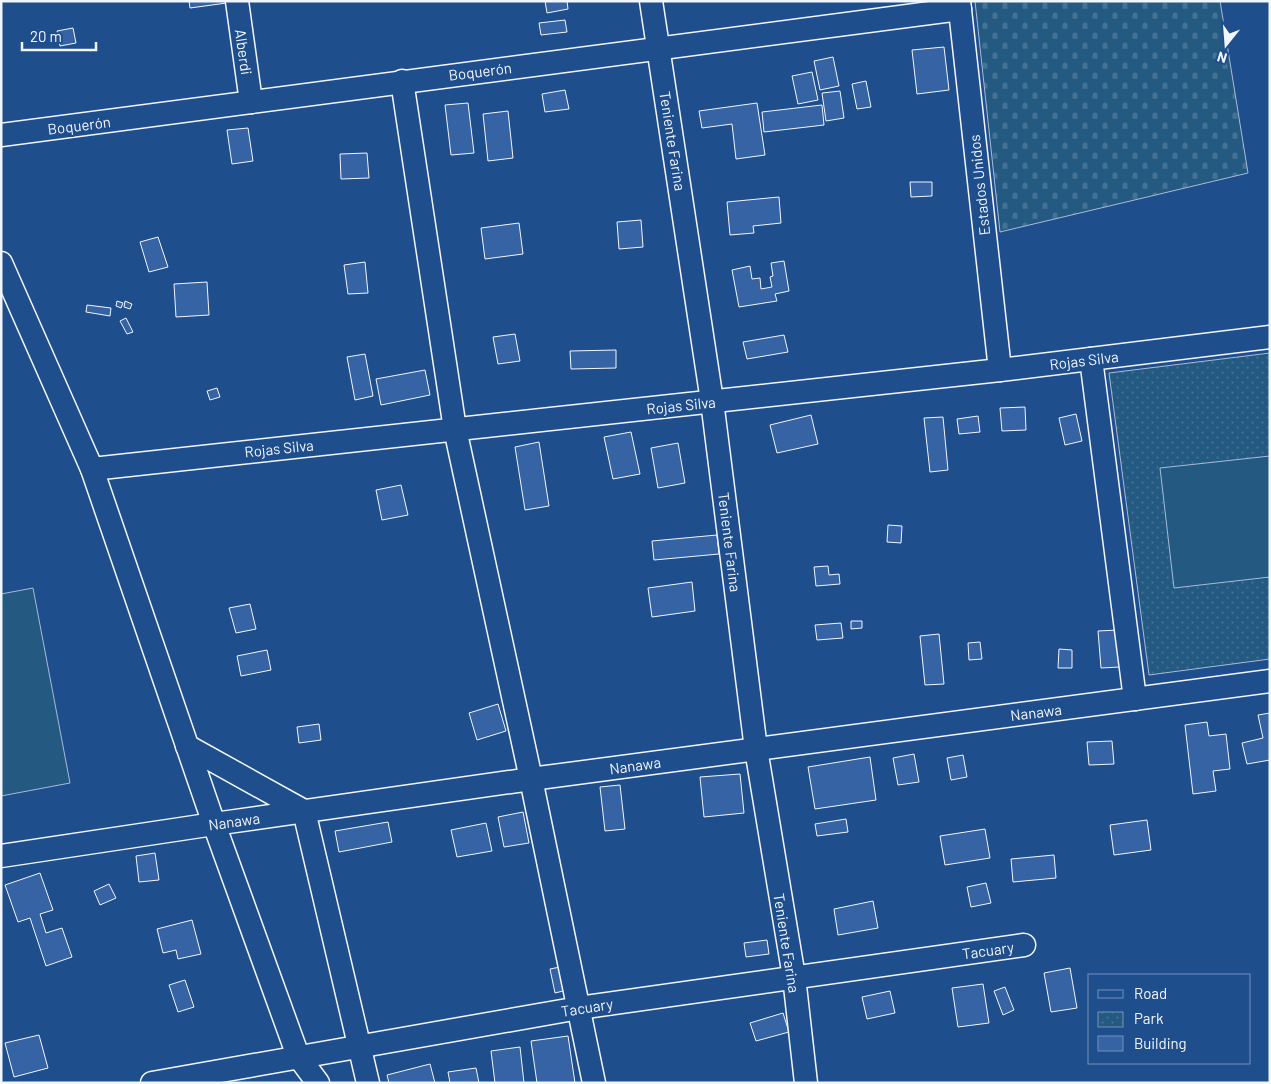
<svg xmlns="http://www.w3.org/2000/svg" width="1271" height="1084" viewBox="0 0 1271 1084" font-family="Barlow,sans-serif">
<style>
.cemetery{fill:url(#cemetery-stones);stroke:#a8bbd7}
.park{fill:url(#park-dots);stroke:#a8bbd7}
.pitch{fill:#245a82;stroke:#a8bbd7}
.building{fill:#3563a3;stroke:#f2f6ff}
.lines{fill:none;stroke-linecap:round;stroke-linejoin:round}
.minor-casing{stroke:#f2f6ff;stroke-width:25}
.minor{stroke:#1f4e8c;stroke-width:22}
.labels{text-anchor:middle;dominant-baseline:central;stroke-width:4;stroke-linejoin:round;paint-order:stroke}
.street-label{font-size:15px;fill:#f2f6ff;stroke:#1f4e8c}
</style>
<defs>
<pattern id="cemetery-stones" width="16" height="16" patternUnits="userSpaceOnUse" patternTransform="scale(1.25)"><rect width="16" height="16" fill="#245a82"/><path d="M2 7V4a2 2 0 0 1 4 0v3zM10 15v-3a2 2 0 0 1 4 0v3z" fill="#447295"/></pattern>
<pattern id="park-dots" width="8" height="8" patternUnits="userSpaceOnUse" patternTransform="scale(1.25)"><rect width="8" height="8" fill="#245a82"/><path d="M2 2h.1M6 6h.1" fill="none" stroke="#447295" stroke-width="1.8" stroke-linecap="round"/></pattern>
</defs>
<rect width="100%" height="100%" fill="#1f4e8c"/>
<polygon class="cemetery" points="975,1 1220,1 1248,173 1000,232"/>
<polygon class="park" points="1270,353 1270,659 1149,675 1109,373"/>
<g class="pitch">
<polygon points="1270,456 1270,577 1174,588 1160,468"/>
<polygon points="33,588 70,783 1,796 1,594"/>
</g>
<g class="building">
<polygon points="189,1 234,1 234,2 190,8"/>
<polygon points="545,1 567,1 568,9 547,13"/>
<polygon points="565,20 567,32 541,35 539,23"/>
<polygon points="73,28 76,43 60,46 57,31"/>
<polygon points="944,47 949,90 917,94 912,50"/>
<polygon points="833,57 839,86 820,90 814,61"/>
<polygon points="812,72 818,100 798,104 792,76"/>
<polygon points="866,81 871,107 857,109 852,84"/>
<polygon points="565,90 569,109 545,112 542,94"/>
<polygon points="840,91 844,118 826,121 822,93"/>
<polygon points="468,103 474,153 451,155 445,105"/>
<polygon points="757,103 765,155 736,159 732,124 702,128 699,111"/>
<polygon points="822,105 824,125 764,132 762,112"/>
<polygon points="508,111 513,158 488,161 483,114"/>
<polygon points="248,128 253,161 232,164 227,130"/>
<polygon points="367,153 369,178 341,179 340,154"/>
<polygon points="910,182 932,182 932,196 911,197"/>
<polygon points="779,197 781,223 753,226 754,233 730,235 727,202"/>
<polygon points="641,220 643,247 619,249 617,222"/>
<polygon points="519,223 523,254 485,259 481,228"/>
<polygon points="158,237 168,267 149,272 140,242"/>
<polygon points="784,261 789,291 775,294 777,301 739,307 732,270 750,266 752,279 760,278 761,289 772,287 770,277 773,276 771,263"/>
<polygon points="365,262 368,293 348,294 344,265"/>
<polygon points="207,282 209,315 176,317 174,284"/>
<polygon points="117,301 123,303 121,308 116,306"/>
<polygon points="125,301 132,304 130,309 124,307"/>
<polygon points="87,305 111,308 110,316 86,312"/>
<polygon points="126,318 133,332 127,334 120,321"/>
<polygon points="515,334 520,361 498,364 493,337"/>
<polygon points="784,335 788,352 747,359 743,342"/>
<polygon points="616,350 616,368 571,369 570,351"/>
<polygon points="365,354 373,396 355,400 347,357"/>
<polygon points="425,370 430,395 381,405 376,379"/>
<polygon points="217,388 220,397 210,400 207,391"/>
<polygon points="1025,407 1026,430 1002,431 1000,408"/>
<polygon points="1076,414 1082,441 1065,445 1059,418"/>
<polygon points="811,415 818,444 777,453 770,425"/>
<polygon points="978,416 980,432 959,434 957,419"/>
<polygon points="943,417 948,470 930,472 924,418"/>
<polygon points="631,432 640,474 613,479 604,437"/>
<polygon points="539,442 549,506 525,510 515,447"/>
<polygon points="678,443 685,483 658,488 651,448"/>
<polygon points="401,485 408,515 382,520 376,490"/>
<polygon points="888,525 902,526 901,543 887,542"/>
<polygon points="717,535 719,554 654,560 652,541"/>
<polygon points="828,566 829,575 839,574 840,584 816,586 814,567"/>
<polygon points="692,582 695,611 652,617 648,588"/>
<polygon points="250,604 256,629 236,633 229,608"/>
<polygon points="851,621 862,621 862,628 851,629"/>
<polygon points="841,623 843,638 817,640 815,625"/>
<polygon points="1118,630 1120,667 1101,668 1098,631"/>
<polygon points="939,634 944,684 925,685 920,636"/>
<polygon points="980,642 982,659 969,660 968,643"/>
<polygon points="1059,649 1072,650 1072,668 1058,668"/>
<polygon points="267,650 271,670 241,676 237,656"/>
<polygon points="498,704 506,731 477,740 469,713"/>
<polygon points="1270,713 1270,760 1247,764 1242,743 1263,738 1258,715"/>
<polygon points="1207,722 1209,736 1226,734 1230,769 1213,771 1216,791 1193,794 1185,725"/>
<polygon points="319,724 321,740 299,743 297,727"/>
<polygon points="1112,741 1114,764 1089,765 1087,742"/>
<polygon points="914,754 919,782 898,785 893,758"/>
<polygon points="963,755 967,777 951,780 947,758"/>
<polygon points="870,757 876,800 815,809 808,767"/>
<polygon points="740,774 744,813 704,817 700,777"/>
<polygon points="620,785 625,829 605,831 600,787"/>
<polygon points="523,812 529,843 504,847 498,817"/>
<polygon points="846,819 848,832 817,836 815,824"/>
<polygon points="1147,820 1151,850 1114,855 1110,825"/>
<polygon points="388,822 392,842 339,852 335,831"/>
<polygon points="486,823 492,851 457,857 451,830"/>
<polygon points="985,829 990,858 945,865 940,836"/>
<polygon points="155,853 159,880 139,882 136,856"/>
<polygon points="1054,855 1056,878 1013,882 1011,859"/>
<polygon points="40,873 53,910 40,914 46,933 62,928 72,957 46,966 30,918 18,922 5,885"/>
<polygon points="986,883 991,903 971,907 967,887"/>
<polygon points="109,884 116,898 100,905 94,891"/>
<polygon points="873,901 878,928 838,935 834,909"/>
<polygon points="192,920 201,954 178,959 176,950 163,953 157,929"/>
<polygon points="767,940 769,954 746,957 744,943"/>
<polygon points="565,966 571,989 555,993 550,969"/>
<polygon points="1070,968 1077,1008 1051,1012 1044,973"/>
<polygon points="185,980 194,1007 178,1012 169,985"/>
<polygon points="983,984 989,1023 958,1027 952,988"/>
<polygon points="1005,987 1014,1010 1003,1015 994,991"/>
<polygon points="890,991 895,1013 867,1019 862,997"/>
<polygon points="783,1013 789,1032 756,1041 750,1023"/>
<polygon points="39,1035 48,1068 14,1077 5,1043"/>
<polygon points="568,1036 575,1083 537,1083 531,1041"/>
<polygon points="520,1047 524,1083 495,1083 491,1051"/>
<polygon points="430,1064 435,1083 389,1083 387,1075"/>
<polygon points="476,1068 479,1083 450,1083 448,1072"/>
</g>
<g class="lines">
<g class="minor-casing">
<g id="minor">
<polyline points="237,1 251,102"/>
<polyline points="651,1 712,401 756,749 794,977 806,1083"/>
<polyline points="959,1 1000,370"/>
<polyline points="402,81 455,429 531,779 594,1083"/>
<polyline points="1,135 960,9"/>
<polyline points="1,263 92,469 214,824 298,1056 318,1083"/>
<polyline points="1091,359 1135,699"/>
<polyline points="92,469 1000,370 1270,337"/>
<polyline points="187,746 304,811 368,1083"/>
<polyline points="1,856 214,824 531,779 1270,681"/>
<polyline points="152,1083 579,1008 1024,945"/>
</g>
</g>
<use href="#minor" class="minor"/>
</g>
<g class="labels">
<g class="street-label">
<text transform="translate(244 52) rotate(82)">Alberdi</text>
<text transform="translate(480 71) rotate(-7)">Boquerón</text>
<text transform="translate(79 125) rotate(-7)">Boquerón</text>
<text transform="translate(673 141) rotate(81)">Teniente Farina</text>
<text transform="translate(979 185) rotate(-96)">Estados Unidos</text>
<text transform="translate(1084 360) rotate(-7)">Rojas Silva</text>
<text transform="translate(681 405) rotate(-6)">Rojas Silva</text>
<text transform="translate(279 448) rotate(-6)">Rojas Silva</text>
<text transform="translate(730 542) rotate(83)">Teniente Farina</text>
<text transform="translate(1036 712) rotate(-7)">Nanawa</text>
<text transform="translate(635 765) rotate(-8)">Nanawa</text>
<text transform="translate(234 821) rotate(-8)">Nanawa</text>
<text transform="translate(787 943) rotate(81)">Teniente Farina</text>
<text transform="translate(988 950) rotate(-8)">Tacuary</text>
<text transform="translate(587 1007) rotate(-9)">Tacuary</text>
</g>
</g>
<rect width="1271" height="1084" fill="none" stroke="#f2f6ff" stroke-width="5"/>
<rect x="1088" y="974" width="162" height="90" fill="#1f4e8c" stroke="#7391ba"/>
<rect x="1098" y="990" width="25" height="8" fill="#1f4e8c" stroke="#7391ba"/>
<text x="1134" y="999" font-size="15" fill="#f2f6ff">Road</text>
<rect x="1098" y="1012" width="25" height="15" fill="url(#park-dots)" stroke="#7391ba"/>
<text x="1134" y="1024" font-size="15" fill="#f2f6ff">Park</text>
<rect x="1098" y="1036" width="25" height="15" fill="#3563a3" stroke="#7391ba"/>
<text x="1134" y="1049" font-size="15" fill="#f2f6ff">Building</text>
<g transform="translate(1226 45) rotate(197)" stroke="#1f4e8c" stroke-width="4" paint-order="stroke">
<path d="M0-4L9 19L0 12L-9 19Z" fill="#f2f6ff"/>
<text y="-8" font-size="14" font-weight="bold" text-anchor="middle" fill="#f2f6ff">N</text>
</g>
<path d="M22 42v8h74v-8" fill="none" stroke="#f2f6ff" stroke-width="2.5"/>
<text x="30" y="42" font-size="15" fill="#f2f6ff" stroke="#1f4e8c" stroke-width="4" paint-order="stroke">20 m</text>
</svg>
